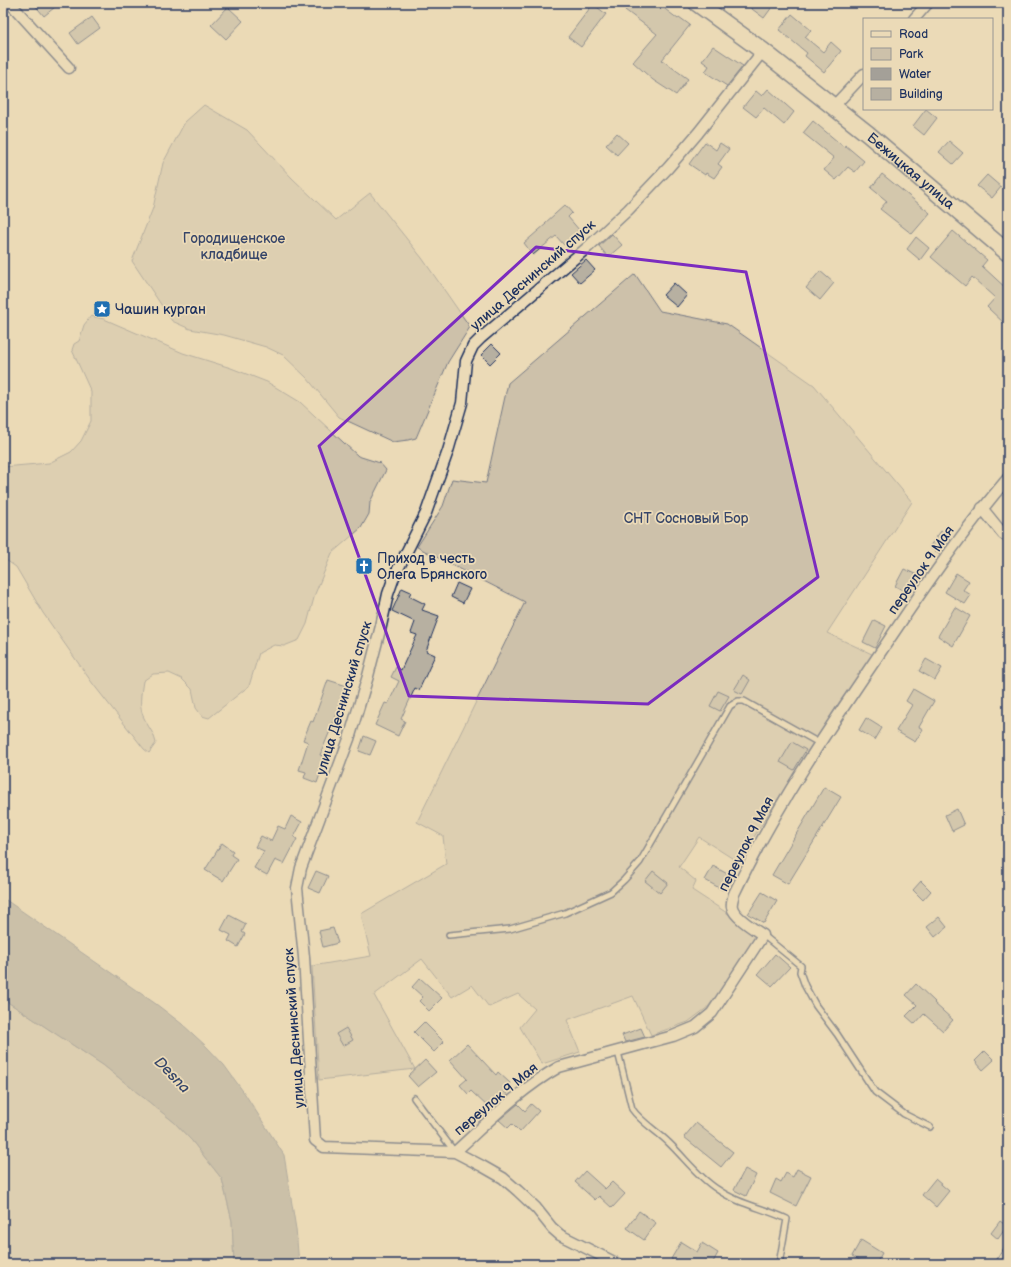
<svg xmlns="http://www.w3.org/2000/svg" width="1011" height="1267" viewBox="0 0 1011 1267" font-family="'Balsamiq Sans',sans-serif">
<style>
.green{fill:#cdc1aa;stroke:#747884}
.water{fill:#a4a098;stroke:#6d7381}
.building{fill:#b7b0a1;stroke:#1b2f5e}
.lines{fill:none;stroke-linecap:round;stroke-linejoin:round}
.lane-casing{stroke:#1b2f5e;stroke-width:8}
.street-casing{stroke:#1b2f5e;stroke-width:13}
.primary-casing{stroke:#1b2f5e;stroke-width:19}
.lane{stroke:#ebdab7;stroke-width:5}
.street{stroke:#ebdab7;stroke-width:10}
.primary{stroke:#ebdab7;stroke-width:16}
.marked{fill:none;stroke:#7b2cbf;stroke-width:3;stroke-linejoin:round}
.labels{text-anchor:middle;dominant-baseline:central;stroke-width:3.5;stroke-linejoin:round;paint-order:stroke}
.street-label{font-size:14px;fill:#1b2f5e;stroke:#ebdab7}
.park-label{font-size:14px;fill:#364569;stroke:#ebdab7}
.poi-label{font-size:14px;fill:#1b2f5e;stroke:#ebdab7;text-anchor:start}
.water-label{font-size:15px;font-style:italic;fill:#36466a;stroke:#ebdab7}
</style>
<rect width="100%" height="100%" fill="#ebdab7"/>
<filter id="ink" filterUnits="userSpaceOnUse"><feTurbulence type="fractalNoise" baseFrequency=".025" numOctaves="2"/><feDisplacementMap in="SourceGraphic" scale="8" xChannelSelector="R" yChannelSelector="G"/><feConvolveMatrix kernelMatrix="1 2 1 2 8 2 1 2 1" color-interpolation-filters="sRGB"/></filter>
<g filter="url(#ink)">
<g class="green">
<polygon points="204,105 247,130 292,178 336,220 370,193 422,258 470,327 448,362 416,438 408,440 393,442 339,417 307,378 283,355 266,347 224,335 190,329 172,321 132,261 153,208 163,163 185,122"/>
<polygon points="635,274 660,311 727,324 814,385 912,502 827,633 874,655 840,701 738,862 699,837 679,867 696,881 692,890 727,913 755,937 753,947 708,1007 688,1022 651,1035 633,996 567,1020 580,1052 542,1064 520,1027 535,1009 518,994 489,1007 472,985 452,997 422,959 374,995 415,1069 319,1080 312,966 371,956 361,914 446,864 443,836 417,822 525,602 417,547 443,506 452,479 486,483 508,383"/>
<path d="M91,316L104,319L183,353L231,368L267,382L300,402L358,456L380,463L386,470L370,502L369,514L361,528L332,553L315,594L307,624L299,640L284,646L274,645L259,653L249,686L209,718L202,716L196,708L192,689L182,679L169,673L153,674L143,681C141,694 138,708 145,720C150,730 153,731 156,743L149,753L144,749L93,684L43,613L16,567L3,558V467L49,463L71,452L81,441L91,421V392L72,350L74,344L79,341L84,325Z"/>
<polygon points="3,999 103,1065 174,1122 192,1141 222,1179 232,1221 234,1264 3,1264"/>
</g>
<polygon class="water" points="3,898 156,1004 182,1024 206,1046 224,1065 245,1094 284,1155 296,1229 299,1264 234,1264 232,1221 222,1179 192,1141 174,1122 103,1065 3,999"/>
<g class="building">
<polygon points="33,3 60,3 44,16"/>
<polygon points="630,3 657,3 678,19 679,17 690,25 662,60 688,79 676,95 653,80 633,62 657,34 625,10"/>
<polygon points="744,3 775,3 764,18"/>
<polygon points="593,4 606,14 581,47 568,37"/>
<polygon points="228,7 243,21 226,39 211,25"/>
<polygon points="792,14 811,30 805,37 823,52 831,42 841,51 824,72 805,56 807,53 779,30"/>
<polygon points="92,17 100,28 78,44 70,33"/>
<polygon points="713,46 743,66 727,86 705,72 709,66 702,61"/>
<polygon points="768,89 794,112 784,125 764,108 756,117 743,107 756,91 762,96"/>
<polygon points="926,109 937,118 924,135 913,126"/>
<polygon points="813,121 844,147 845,145 864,161 855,172 848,167 836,180 824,170 834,158 803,133"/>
<polygon points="617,133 628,143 617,155 606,145"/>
<polygon points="949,141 963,153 953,164 939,152"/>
<polygon points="705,142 716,150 720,143 729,149 718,164 722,167 714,178 706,173 705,175 689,164"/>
<polygon points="882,174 930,213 912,234 880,209 887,201 871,188"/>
<polygon points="987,175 1001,187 992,198 977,186"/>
<polygon points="565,205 572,213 568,217 580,231 564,245 556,236 533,255 524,243 546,224 545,223"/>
<polygon points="953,231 987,260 982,266 1008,290 1008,327 987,307 995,298 972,277 965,286 931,257"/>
<polygon points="612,234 622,245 608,257 599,246"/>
<polygon points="916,237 929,248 920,260 907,249"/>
<polygon points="586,260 595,270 580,283 571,273"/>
<polygon points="820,271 834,283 820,300 806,288"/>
<polygon points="674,283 687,295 677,307 663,295"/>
<polygon points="492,344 501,353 490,364 481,355"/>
<polygon points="941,531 951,538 939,554 929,547"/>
<polygon points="904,569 917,575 908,593 895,586"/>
<polygon points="956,573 969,581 963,590 971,595 965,604 945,592"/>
<polygon points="457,583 470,589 463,603 451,597"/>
<polygon points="402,588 411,592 409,596 425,604 422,610 439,616 426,651 435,655 419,690 415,688 401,719 405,721 398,736 375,725 385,703 388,704 399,681 391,677 396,667 401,670 417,635 411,633 415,622 392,611"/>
<polygon points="955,607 970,616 953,646 938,636"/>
<polygon points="874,620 886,626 875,648 863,642"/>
<polygon points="926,659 942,668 935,680 919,671"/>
<polygon points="743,675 750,680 742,694 734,690"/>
<polygon points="328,680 347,686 337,714 320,755 326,757 317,783 304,778 306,772 299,770 308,742 303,740 311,721 313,722"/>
<polygon points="913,689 934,701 919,727 923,729 915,742 896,731 912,705 906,701"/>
<polygon points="718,691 729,696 720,711 710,706"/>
<polygon points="866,718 882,728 875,740 859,730"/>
<polygon points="364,736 376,741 370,755 359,751"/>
<polygon points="792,742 806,750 794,770 780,762"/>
<polygon points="824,787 841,797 788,884 772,875"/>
<polygon points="957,809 964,825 952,831 945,815"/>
<polygon points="291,816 302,822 294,837 297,839 284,864 275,860 267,875 254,868 264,851 255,847 261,836 271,841 278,826 285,829"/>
<polygon points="222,843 233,851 231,855 237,859 223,881 205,870"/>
<polygon points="713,866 731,876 723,890 705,880"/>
<polygon points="316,871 328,876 320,893 308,888"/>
<polygon points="653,871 668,883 660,893 645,881"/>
<polygon points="921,881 931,891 923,900 913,890"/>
<polygon points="762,892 777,901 764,923 748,914"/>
<polygon points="229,915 246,924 242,932 245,934 238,947 228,941 231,935 221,930"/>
<polygon points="939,917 947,927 935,937 927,927"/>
<polygon points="333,928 338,943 323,947 319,931"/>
<polygon points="775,954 790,967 772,986 758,974"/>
<polygon points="420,978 442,998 429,1011 419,1001 423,997 412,987"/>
<polygon points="916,984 935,1002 934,1003 953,1020 943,1031 924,1014 915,1024 906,1016 917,1005 906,995"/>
<polygon points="424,1022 444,1042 434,1052 414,1032"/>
<polygon points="346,1028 353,1040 343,1046 336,1034"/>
<polygon points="641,1028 645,1037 625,1042 622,1035"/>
<polygon points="467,1044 496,1075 498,1072 510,1083 503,1091 508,1095 491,1110 471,1091 468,1094 460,1085 467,1079 450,1060"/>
<polygon points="985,1051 994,1060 983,1070 975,1061"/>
<polygon points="425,1060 436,1072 418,1087 408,1076"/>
<polygon points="518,1104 525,1111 531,1104 539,1111 520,1132 512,1124 508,1128 499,1120"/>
<polygon points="696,1123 733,1152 721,1167 684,1137"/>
<polygon points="745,1169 756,1175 746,1196 734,1190"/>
<polygon points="797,1169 811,1176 796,1206 770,1193 776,1179 781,1182 786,1173 793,1177"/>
<polygon points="585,1171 605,1189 612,1182 625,1194 612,1208 599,1196 595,1200 575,1182"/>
<polygon points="935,1179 949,1191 936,1207 922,1195"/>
<polygon points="639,1211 656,1223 644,1240 627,1228"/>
<polygon points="1000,1221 1007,1226 998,1239 991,1233"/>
<polygon points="861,1240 882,1253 876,1264 866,1264 852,1256"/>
<polygon points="681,1242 697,1252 702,1243 718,1253 712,1264 679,1264 671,1259"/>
</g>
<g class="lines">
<g class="lane-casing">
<g id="lane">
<polyline points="449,935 510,929 565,913 611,892 624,880 640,862 730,706 738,701 744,701 819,743"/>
<polyline points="763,935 801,966 800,972 805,986 816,1006 837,1034 875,1092 904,1114 930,1127"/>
<path d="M618,1052L632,1109C641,1122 657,1131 668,1142C685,1158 697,1176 717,1189C738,1204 764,1208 787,1219L779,1264"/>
<polyline points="414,1098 454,1151"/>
<polyline points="998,1264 1008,1248"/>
</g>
</g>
<g class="street-casing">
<g id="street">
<polyline points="10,3 69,68"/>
<polyline points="914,19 928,3"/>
<polyline points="833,107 864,74"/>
<polyline points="982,508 1003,534 1008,537"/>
<path d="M455,1152C488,1122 520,1089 559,1067L673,1036L695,1027L712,1013L763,935C754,929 734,917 732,907C731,903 733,898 734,894C775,808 825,734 878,656C919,595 960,534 1008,478"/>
<polyline points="618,1264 560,1235 552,1228 536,1208 518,1191 503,1178 482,1166 455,1152 324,1147 315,1140 304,957 297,888 301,868 349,739 368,676 381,626 388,594 394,577 426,513 448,451 462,403 466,361 473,346 481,338 588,247 628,210 668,168 698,133 763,51"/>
</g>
</g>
<g class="primary-casing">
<g id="primary">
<path id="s1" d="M697,3L763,51L868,134L1008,253"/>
</g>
</g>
<use href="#lane" class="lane"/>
<use href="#street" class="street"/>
<use href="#primary" class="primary"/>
</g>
</g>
<path d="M0 0H1011V1267H0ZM536,247L746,272L818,577L648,704L409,696L319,446Z" fill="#ebdab7" fill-opacity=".55" fill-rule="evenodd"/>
<path class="marked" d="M536,247L746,272L818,577L648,704L409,696L319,446Z"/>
<defs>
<g id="sight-square" transform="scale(0.9)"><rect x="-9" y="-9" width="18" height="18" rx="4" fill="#1f6fb2" stroke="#ebdab7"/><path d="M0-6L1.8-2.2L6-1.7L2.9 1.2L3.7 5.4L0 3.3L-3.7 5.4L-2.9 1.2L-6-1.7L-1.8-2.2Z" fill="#fff"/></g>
<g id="church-square" transform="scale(0.9)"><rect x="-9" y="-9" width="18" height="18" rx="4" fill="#1f6fb2" stroke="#ebdab7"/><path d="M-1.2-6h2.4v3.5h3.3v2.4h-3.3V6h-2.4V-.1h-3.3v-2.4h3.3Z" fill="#fff"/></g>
</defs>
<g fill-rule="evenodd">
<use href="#sight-square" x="102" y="309"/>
<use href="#church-square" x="364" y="566"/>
</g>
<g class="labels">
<g class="street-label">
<text stroke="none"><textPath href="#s1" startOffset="272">Бежицкая улица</textPath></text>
<text transform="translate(533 275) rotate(-41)">улица Деснинский спуск</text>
<text transform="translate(921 570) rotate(-55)">переулок 9 Мая</text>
<text transform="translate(344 698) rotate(-73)">улица Деснинский спуск</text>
<text transform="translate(746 844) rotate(-63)">переулок 9 Мая</text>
<text transform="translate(294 1028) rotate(-94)">улица Деснинский спуск</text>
<text transform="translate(496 1099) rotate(-40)">переулок 9 Мая</text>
</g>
<g class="park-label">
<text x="234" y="238">Городищенское<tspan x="234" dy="16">кладбище</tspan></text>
<text x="686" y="518">СНТ Сосновый Бор</text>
</g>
<g class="poi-label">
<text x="115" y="309">Чашин курган</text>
<text x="377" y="558">Приход в честь<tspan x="377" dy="16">Олега Брянского</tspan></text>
</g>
<g class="water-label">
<text transform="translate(172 1075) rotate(46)">Desna</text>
</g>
</g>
<rect width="1011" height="1267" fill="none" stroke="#ebdab7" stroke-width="16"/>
<rect x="8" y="8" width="995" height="1251" fill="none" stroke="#1b2f5e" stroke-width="1.5" filter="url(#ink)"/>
<rect x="863" y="18" width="130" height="92" fill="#ebdab7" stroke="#989693"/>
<rect x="871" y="31" width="20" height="6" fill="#ebdab7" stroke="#989693"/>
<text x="899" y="38" font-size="12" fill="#1b2f5e">Road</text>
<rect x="871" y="48" width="20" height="12" fill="#cdc1aa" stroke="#989693"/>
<text x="899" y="58" font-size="12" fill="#1b2f5e">Park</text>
<rect x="871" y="68" width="20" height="12" fill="#a4a098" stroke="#989693"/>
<text x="899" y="78" font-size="12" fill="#1b2f5e">Water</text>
<rect x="871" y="88" width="20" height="12" fill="#b7b0a1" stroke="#989693"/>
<text x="899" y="98" font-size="12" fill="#1b2f5e">Building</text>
</svg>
